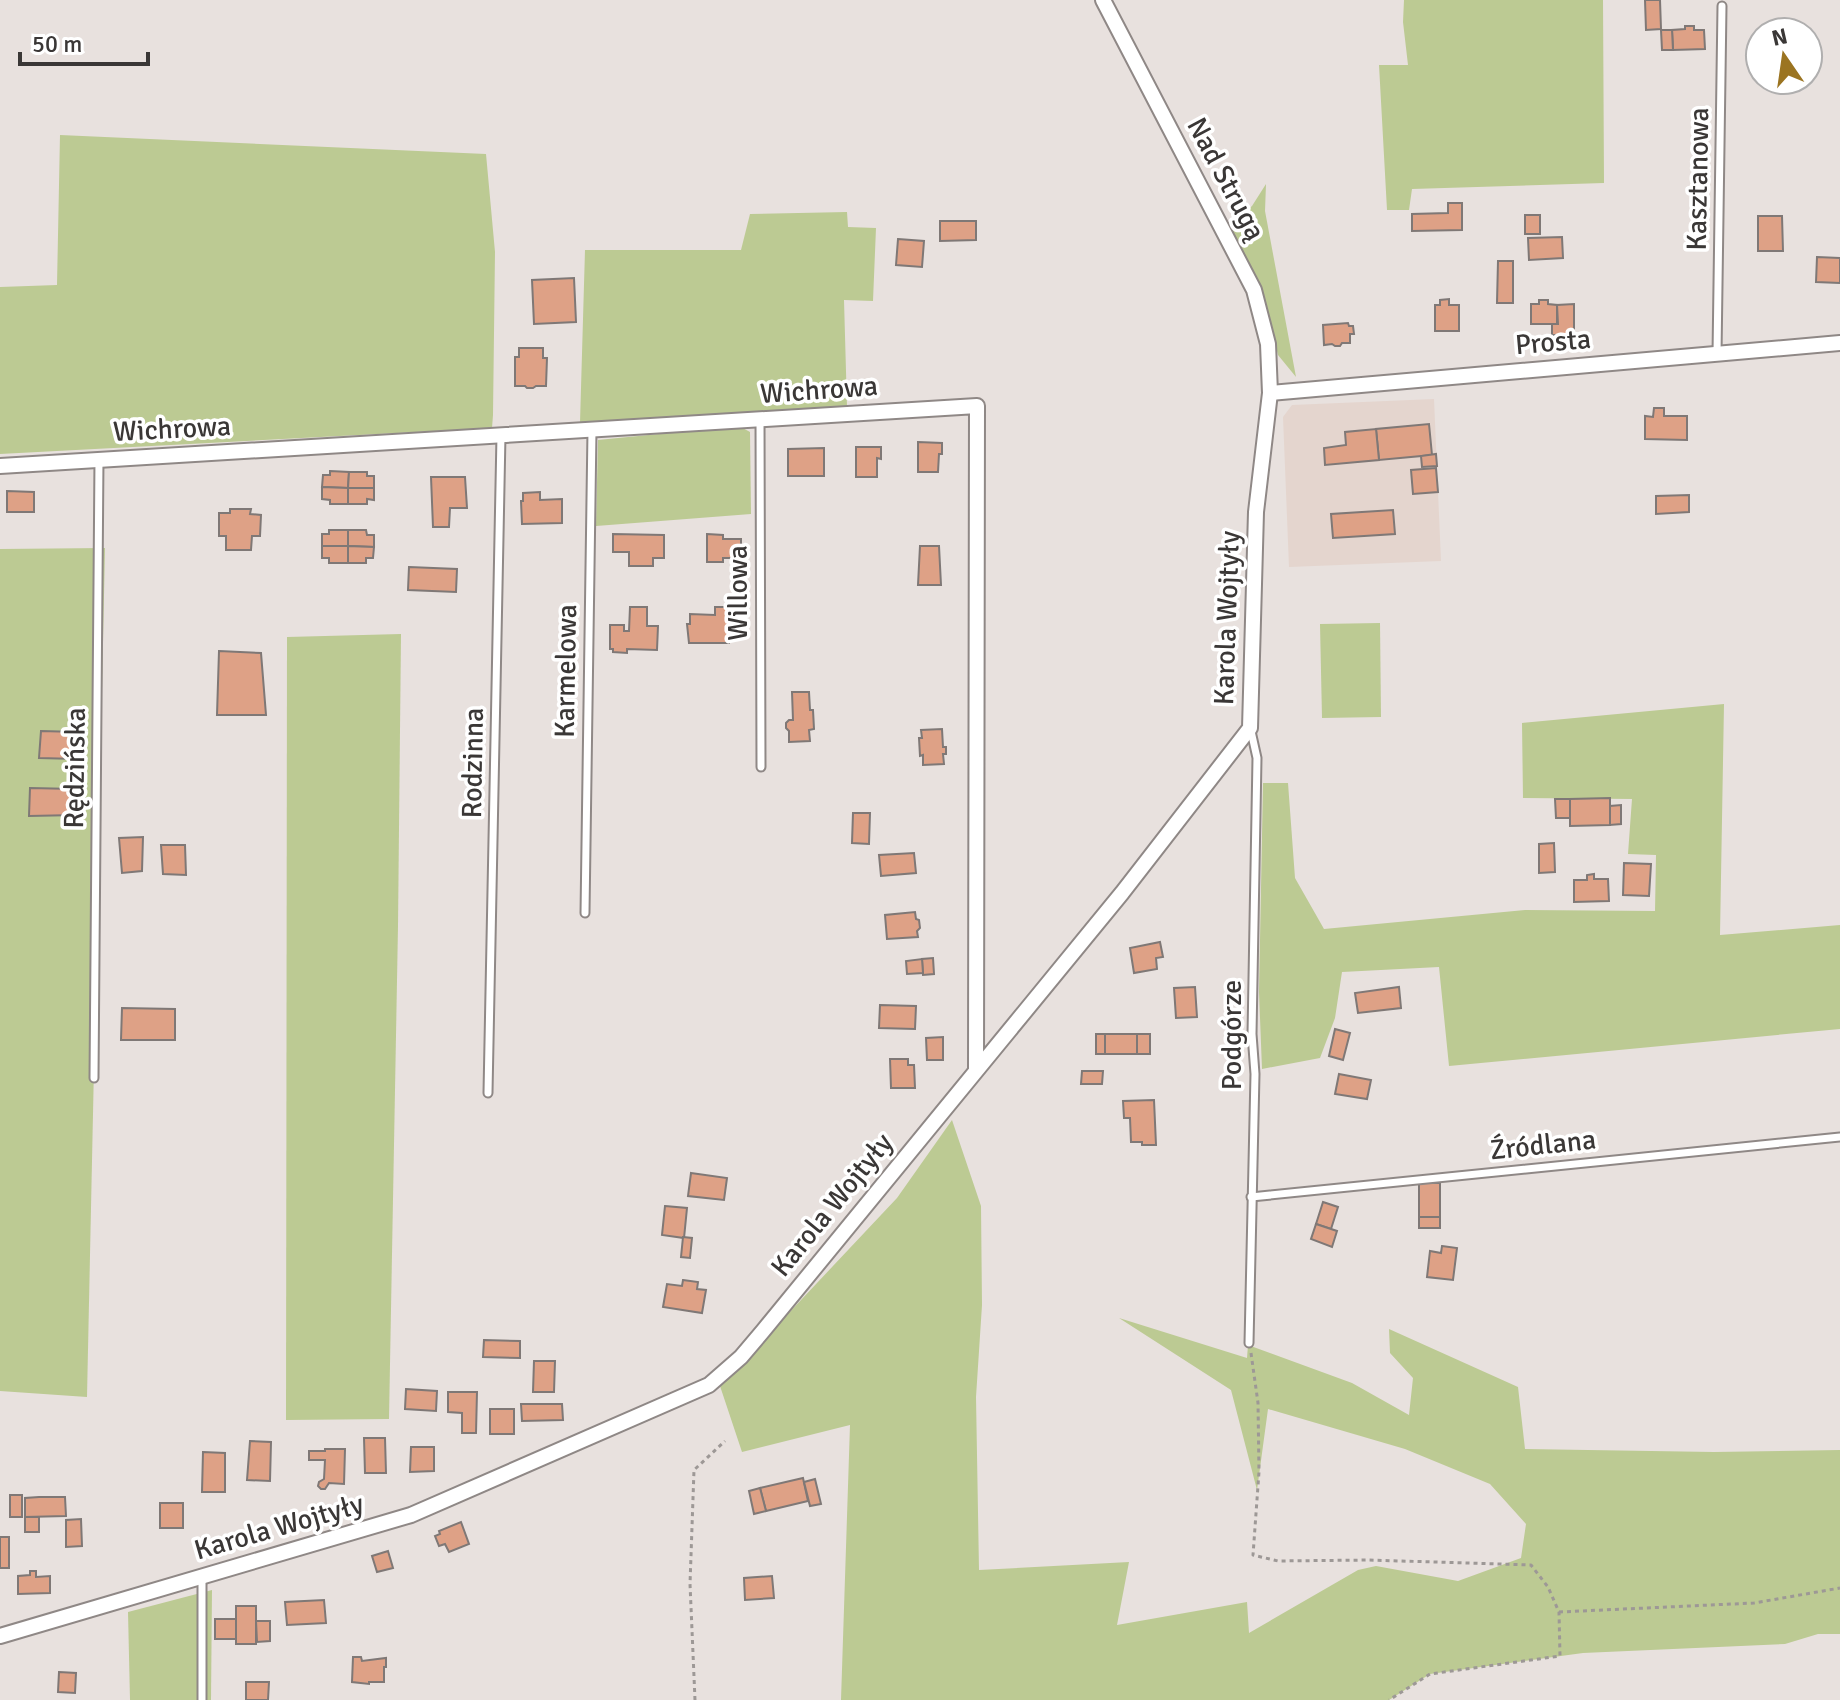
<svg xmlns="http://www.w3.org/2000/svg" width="1840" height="1700" viewBox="0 0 1840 1700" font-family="Signika,sans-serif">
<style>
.built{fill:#e4d5ce}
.green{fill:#bcca93}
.building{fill:#dea186;stroke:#7f7876;stroke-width:2}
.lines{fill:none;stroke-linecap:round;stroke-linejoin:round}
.service-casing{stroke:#8f8886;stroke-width:11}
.minor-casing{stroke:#8f8886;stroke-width:18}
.path{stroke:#9d9896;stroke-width:3;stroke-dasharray:4 4;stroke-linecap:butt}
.service{stroke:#fff;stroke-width:7}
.minor{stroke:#fff;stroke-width:14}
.labels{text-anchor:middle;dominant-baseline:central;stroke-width:7;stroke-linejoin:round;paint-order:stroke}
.street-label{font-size:28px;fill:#3a3736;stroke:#fff}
</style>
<rect width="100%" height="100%" fill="#e8e1de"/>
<polygon class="built" points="1434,399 1441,561 1289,567 1283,417 1292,405"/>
<g class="green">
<polygon points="1404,0 1603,0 1604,183 1412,189 1409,210 1387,210 1379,65 1408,65 1403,22"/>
<polygon points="60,135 486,154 495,252 493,415 492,428 0,454 0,287 57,285"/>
<polygon points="1266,184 1265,211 1296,377 1278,355 1264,298 1230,225 1252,206"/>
<polygon points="847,212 848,227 876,228 873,301 844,300 847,407 580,423 585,250 741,250 750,214"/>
<polygon points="739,426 750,432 751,514 596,526 598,440"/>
<polygon points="105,548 87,1397 0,1391 0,549"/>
<polygon points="1380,623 1381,717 1322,718 1320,624"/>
<polygon points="401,634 398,926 389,1419 286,1420 287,637"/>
<polygon points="1724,704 1720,935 1840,925 1840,1029 1449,1066 1439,967 1342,972 1335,1018 1320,1058 1262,1069 1259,992 1263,783 1288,783 1295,878 1324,929 1525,910 1655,911 1656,855 1628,854 1632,799 1523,798 1522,723"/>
<polygon points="952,1120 981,1206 982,1305 976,1397 979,1570 1129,1562 1117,1625 1247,1602 1249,1633 1358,1570 1376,1566 1458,1581 1521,1558 1526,1524 1490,1484 1405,1449 1268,1409 1257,1490 1231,1390 1119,1318 1247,1358 1248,1345 1352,1383 1409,1415 1413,1378 1390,1353 1389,1329 1518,1387 1525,1449 1714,1452 1840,1450 1840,1634 1818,1634 1785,1644 1583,1653 1430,1674 1389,1700 841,1700 850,1425 742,1452 720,1386 897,1198"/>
<polygon points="212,1590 211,1700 130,1700 128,1612"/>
</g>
<g class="building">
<polygon points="1645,0 1660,0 1661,29 1646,30"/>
<polygon points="1685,26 1694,26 1694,30 1704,30 1705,49 1673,50 1672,30 1685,29"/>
<polygon points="1661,30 1672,30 1673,50 1662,50"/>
<polygon points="1448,203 1462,203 1462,230 1412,231 1412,214 1448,213"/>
<rect x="1525" y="215" width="15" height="19"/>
<polygon points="1758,216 1782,216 1783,251 1758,251"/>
<polygon points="940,221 976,221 976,240 940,241"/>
<polygon points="1562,237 1563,258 1529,260 1528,238"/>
<polygon points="898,239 924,241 922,267 896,265"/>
<polygon points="1817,257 1840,258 1840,283 1816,282"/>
<polygon points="1498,261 1513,261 1513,303 1497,303"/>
<polygon points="574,278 576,322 534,324 532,280"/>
<polygon points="1449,299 1449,305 1459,305 1459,331 1435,331 1435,305 1440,305 1440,300"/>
<polygon points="1539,300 1548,300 1548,304 1557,305 1557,324 1531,324 1531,304 1539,304"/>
<polygon points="1574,304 1574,335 1552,335 1552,324 1558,324 1557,305"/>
<polygon points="1348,323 1349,326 1353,326 1354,334 1350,334 1350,343 1342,343 1340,346 1335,346 1332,344 1324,345 1323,325"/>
<polygon points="519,348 543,348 543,358 547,358 546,386 536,386 533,388 527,388 525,386 515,386 515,357 519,357"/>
<polygon points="1654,408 1664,408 1664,416 1687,416 1687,440 1645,439 1645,416 1653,417"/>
<polygon points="1429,424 1432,455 1379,460 1376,429"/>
<polygon points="1376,429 1379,460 1325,465 1324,448 1346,445 1345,432"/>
<polygon points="918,442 942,443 942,454 939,454 938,472 918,472"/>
<polygon points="856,447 881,447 881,459 877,458 877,477 856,477"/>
<polygon points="824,448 824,476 788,476 788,449"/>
<polygon points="1436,454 1437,466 1422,467 1421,456"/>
<polygon points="1436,468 1438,492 1413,494 1411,470"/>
<polygon points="330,471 349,472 348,488 322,487 323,475 330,475"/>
<polygon points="349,472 367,472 367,476 374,476 374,488 348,488"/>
<polygon points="431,477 465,477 467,508 450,508 449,527 433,527"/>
<polygon points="322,487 348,488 348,504 330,504 330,500 322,499"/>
<polygon points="348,488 374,488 374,500 367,499 367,504 348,504"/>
<polygon points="7,491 34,492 34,512 7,512"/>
<polygon points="540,492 540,500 562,499 562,523 522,524 521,501 523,501 523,493"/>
<polygon points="1689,495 1689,512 1656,514 1656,496"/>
<polygon points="230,509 251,509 250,514 261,515 260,536 252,536 251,550 226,550 226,536 219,536 219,513 230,513"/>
<polygon points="1393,510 1395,534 1333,538 1331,514"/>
<polygon points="329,530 348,530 348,546 322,546 322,534 329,534"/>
<polygon points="348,530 366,530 367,535 374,535 374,547 348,546"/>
<polygon points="613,534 664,535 664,558 653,558 653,566 629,566 629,552 613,552"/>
<polygon points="707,534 723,535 723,539 741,539 741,558 723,558 723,562 707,562"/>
<polygon points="322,546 348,546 348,563 329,563 329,558 322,558"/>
<polygon points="348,546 374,547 373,558 366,558 366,563 348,563"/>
<polygon points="920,546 939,546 941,585 918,585"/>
<polygon points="409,567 457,569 456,592 408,590"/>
<polygon points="630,607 647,607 647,626 658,626 657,650 627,649 627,653 613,652 613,649 610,649 610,625 624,625 624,631 629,631"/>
<polygon points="715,607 732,607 729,643 689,643 687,624 690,624 690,614 715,615"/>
<polygon points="219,651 261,653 266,715 217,715"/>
<polygon points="792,692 809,692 810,710 813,710 814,729 809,730 810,741 789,742 789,731 786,728 786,723 789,720 793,720"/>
<polygon points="942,729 943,747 946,747 946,754 943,754 944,764 923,765 923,755 920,756 919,738 922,738 921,730"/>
<polygon points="41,731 77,732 77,759 39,758"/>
<polygon points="30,788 75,789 76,815 29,816"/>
<polygon points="1610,798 1610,825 1570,826 1570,799"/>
<polygon points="1555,799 1570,799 1570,818 1556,818"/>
<polygon points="1621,805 1621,824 1610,825 1610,806"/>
<polygon points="853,813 870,813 869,844 852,843"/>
<polygon points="143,837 142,871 122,873 119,838"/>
<polygon points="1554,843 1555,872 1539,873 1539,844"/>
<polygon points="161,845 185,845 186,875 163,874"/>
<polygon points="914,853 916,873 881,876 879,855"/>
<polygon points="1624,863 1651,864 1649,896 1623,895"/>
<polygon points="1594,874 1594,879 1608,879 1609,901 1574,902 1574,880 1587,880 1587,875"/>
<polygon points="915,912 916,919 919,920 920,928 917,931 918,937 887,939 885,915"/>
<polygon points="1160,942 1163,957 1156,958 1157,969 1134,973 1130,948"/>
<polygon points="933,958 934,974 923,975 922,959"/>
<polygon points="922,959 923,973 907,974 906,961"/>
<polygon points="1195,987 1197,1017 1176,1018 1174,988"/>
<polygon points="1399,987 1401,1008 1358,1013 1355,993"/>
<polygon points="880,1005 916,1006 915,1029 879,1028"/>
<polygon points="122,1008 175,1009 175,1040 121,1040"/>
<polygon points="1335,1029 1350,1033 1343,1060 1329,1056"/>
<rect x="1096" y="1034" width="9" height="20"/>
<rect x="1105" y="1034" width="32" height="20"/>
<rect x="1137" y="1034" width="13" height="20"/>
<polygon points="943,1037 943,1060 927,1060 926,1038"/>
<polygon points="890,1059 908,1059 908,1065 914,1065 915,1088 891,1088"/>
<polygon points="1082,1071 1103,1071 1102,1084 1081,1084"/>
<polygon points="1339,1074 1371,1080 1367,1099 1335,1094"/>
<polygon points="1154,1100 1156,1145 1142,1145 1142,1142 1131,1142 1130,1118 1124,1118 1123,1101"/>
<polygon points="691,1173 727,1178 724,1200 688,1196"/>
<rect x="1419" y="1183" width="21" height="34"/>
<polygon points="1323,1202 1338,1207 1331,1229 1316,1224"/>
<polygon points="665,1206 687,1208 684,1238 662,1235"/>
<rect x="1419" y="1217" width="21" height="11"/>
<polygon points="1316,1224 1337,1231 1332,1247 1311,1239"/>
<polygon points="683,1237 692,1238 690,1258 681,1257"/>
<polygon points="1442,1246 1457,1248 1453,1280 1427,1277 1430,1251 1441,1253"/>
<polygon points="683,1280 698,1282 697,1289 706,1290 702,1313 663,1307 667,1284 682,1286"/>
<polygon points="484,1340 520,1341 520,1358 483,1357"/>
<polygon points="534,1361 555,1361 554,1392 533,1392"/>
<polygon points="406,1389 437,1391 436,1411 405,1409"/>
<polygon points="448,1392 477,1392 476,1433 462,1433 462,1413 448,1412"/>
<polygon points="521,1404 562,1404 563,1420 522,1421"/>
<rect x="490" y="1409" width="24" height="25"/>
<polygon points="364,1438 385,1438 386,1473 365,1473"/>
<polygon points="250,1441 271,1442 270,1481 247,1480"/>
<polygon points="411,1447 434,1447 434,1471 410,1472"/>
<polygon points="325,1449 345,1449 344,1484 329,1483 325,1489 321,1489 318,1486 319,1482 324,1479 325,1460 309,1460 309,1451 325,1451"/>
<polygon points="203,1452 225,1453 225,1492 202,1492"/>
<polygon points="803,1478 808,1501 766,1511 760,1488"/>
<polygon points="815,1479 821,1504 810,1506 804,1482"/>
<polygon points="760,1488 766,1511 754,1514 749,1491"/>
<rect x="10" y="1495" width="12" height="22"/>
<polygon points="39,1497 65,1497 66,1516 25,1517 25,1498"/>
<rect x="160" y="1503" width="23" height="25"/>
<rect x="25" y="1517" width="14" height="15"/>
<polygon points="81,1519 82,1546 66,1547 66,1520"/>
<polygon points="461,1522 469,1544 449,1552 445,1544 439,1546 435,1536 440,1534 439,1531"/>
<rect x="0" y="1537" width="9" height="31"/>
<polygon points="388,1551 393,1568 377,1572 372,1556"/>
<polygon points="30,1571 36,1571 36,1577 50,1576 50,1593 18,1594 18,1576 30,1575"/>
<polygon points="772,1576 774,1598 745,1600 744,1578"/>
<polygon points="324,1600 326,1623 287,1625 285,1602"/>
<rect x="236" y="1606" width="20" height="38"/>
<rect x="215" y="1619" width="21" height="20"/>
<polygon points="256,1621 270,1621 270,1641 257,1642"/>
<polygon points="353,1657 361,1657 362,1661 386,1658 386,1667 384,1667 384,1682 369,1682 369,1684 352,1682"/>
<polygon points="59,1672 76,1673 75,1693 58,1692"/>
<polygon points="246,1682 269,1682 268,1700 246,1700"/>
</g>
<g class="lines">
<g class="service-casing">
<g id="service">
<polyline points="1717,354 1722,6"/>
<polyline points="760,419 761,767"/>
<polyline points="585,913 592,430"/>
<polyline points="94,1078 99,459"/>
<polyline points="488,1093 501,435"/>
<polyline points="1251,1197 1840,1137"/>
<polyline points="1249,1343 1255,1074 1252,1034 1257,758 1251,731"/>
<polyline points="202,1577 202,1700"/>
</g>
</g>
<g class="minor-casing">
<g id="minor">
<polyline points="1270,393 1840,343"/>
<polyline points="0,466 977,406 976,1070"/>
<polyline points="0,1636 411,1515 709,1385 741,1357 763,1331 1122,893 1250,728 1256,512 1270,393 1268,344 1254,290 1103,0"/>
</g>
</g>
<g class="path">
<polyline points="1251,1353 1258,1403 1259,1472 1253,1555 1278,1561 1369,1560 1531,1565 1548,1587 1559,1612 1560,1656 1430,1674 1389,1700"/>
<polyline points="1559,1612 1754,1603 1840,1588"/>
<polyline points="695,1700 690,1584 694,1470 725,1441"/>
</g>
<use href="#service" class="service"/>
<use href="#minor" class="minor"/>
</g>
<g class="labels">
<g class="street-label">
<text transform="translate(1226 179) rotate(62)">Nad Strugą</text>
<text transform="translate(1698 179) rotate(-89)">Kasztanowa</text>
<text transform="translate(1553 342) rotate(-5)">Prosta</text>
<text transform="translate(819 390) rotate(-4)">Wichrowa</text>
<text transform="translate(172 429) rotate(-3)">Wichrowa</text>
<text transform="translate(738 593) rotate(-90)">Willowa</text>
<text transform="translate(1227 618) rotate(-88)">Karola Wojtyły</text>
<text transform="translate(566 671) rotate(-89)">Karmelowa</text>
<text transform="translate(473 763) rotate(-89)">Rodzinna</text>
<text transform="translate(75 768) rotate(-89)">Rędzińska</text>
<text transform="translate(1232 1035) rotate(-90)">Podgórze</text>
<text transform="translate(1543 1145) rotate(-6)">Źródlana</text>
<text transform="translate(832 1205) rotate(-51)">Karola Wojtyły</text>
<text transform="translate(279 1527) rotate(-16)">Karola Wojtyły</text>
</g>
</g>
<g transform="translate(1784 56) rotate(347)"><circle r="38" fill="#ffffff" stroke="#b0afaf" stroke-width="2"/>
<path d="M0-6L14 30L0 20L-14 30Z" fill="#9b7421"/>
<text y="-12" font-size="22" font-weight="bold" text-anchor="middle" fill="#3a3736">N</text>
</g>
<path d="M20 52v12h128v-12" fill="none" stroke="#3a3736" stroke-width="4"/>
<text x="32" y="52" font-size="24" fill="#3a3736" stroke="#ffffff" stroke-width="6" paint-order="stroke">50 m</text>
</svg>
